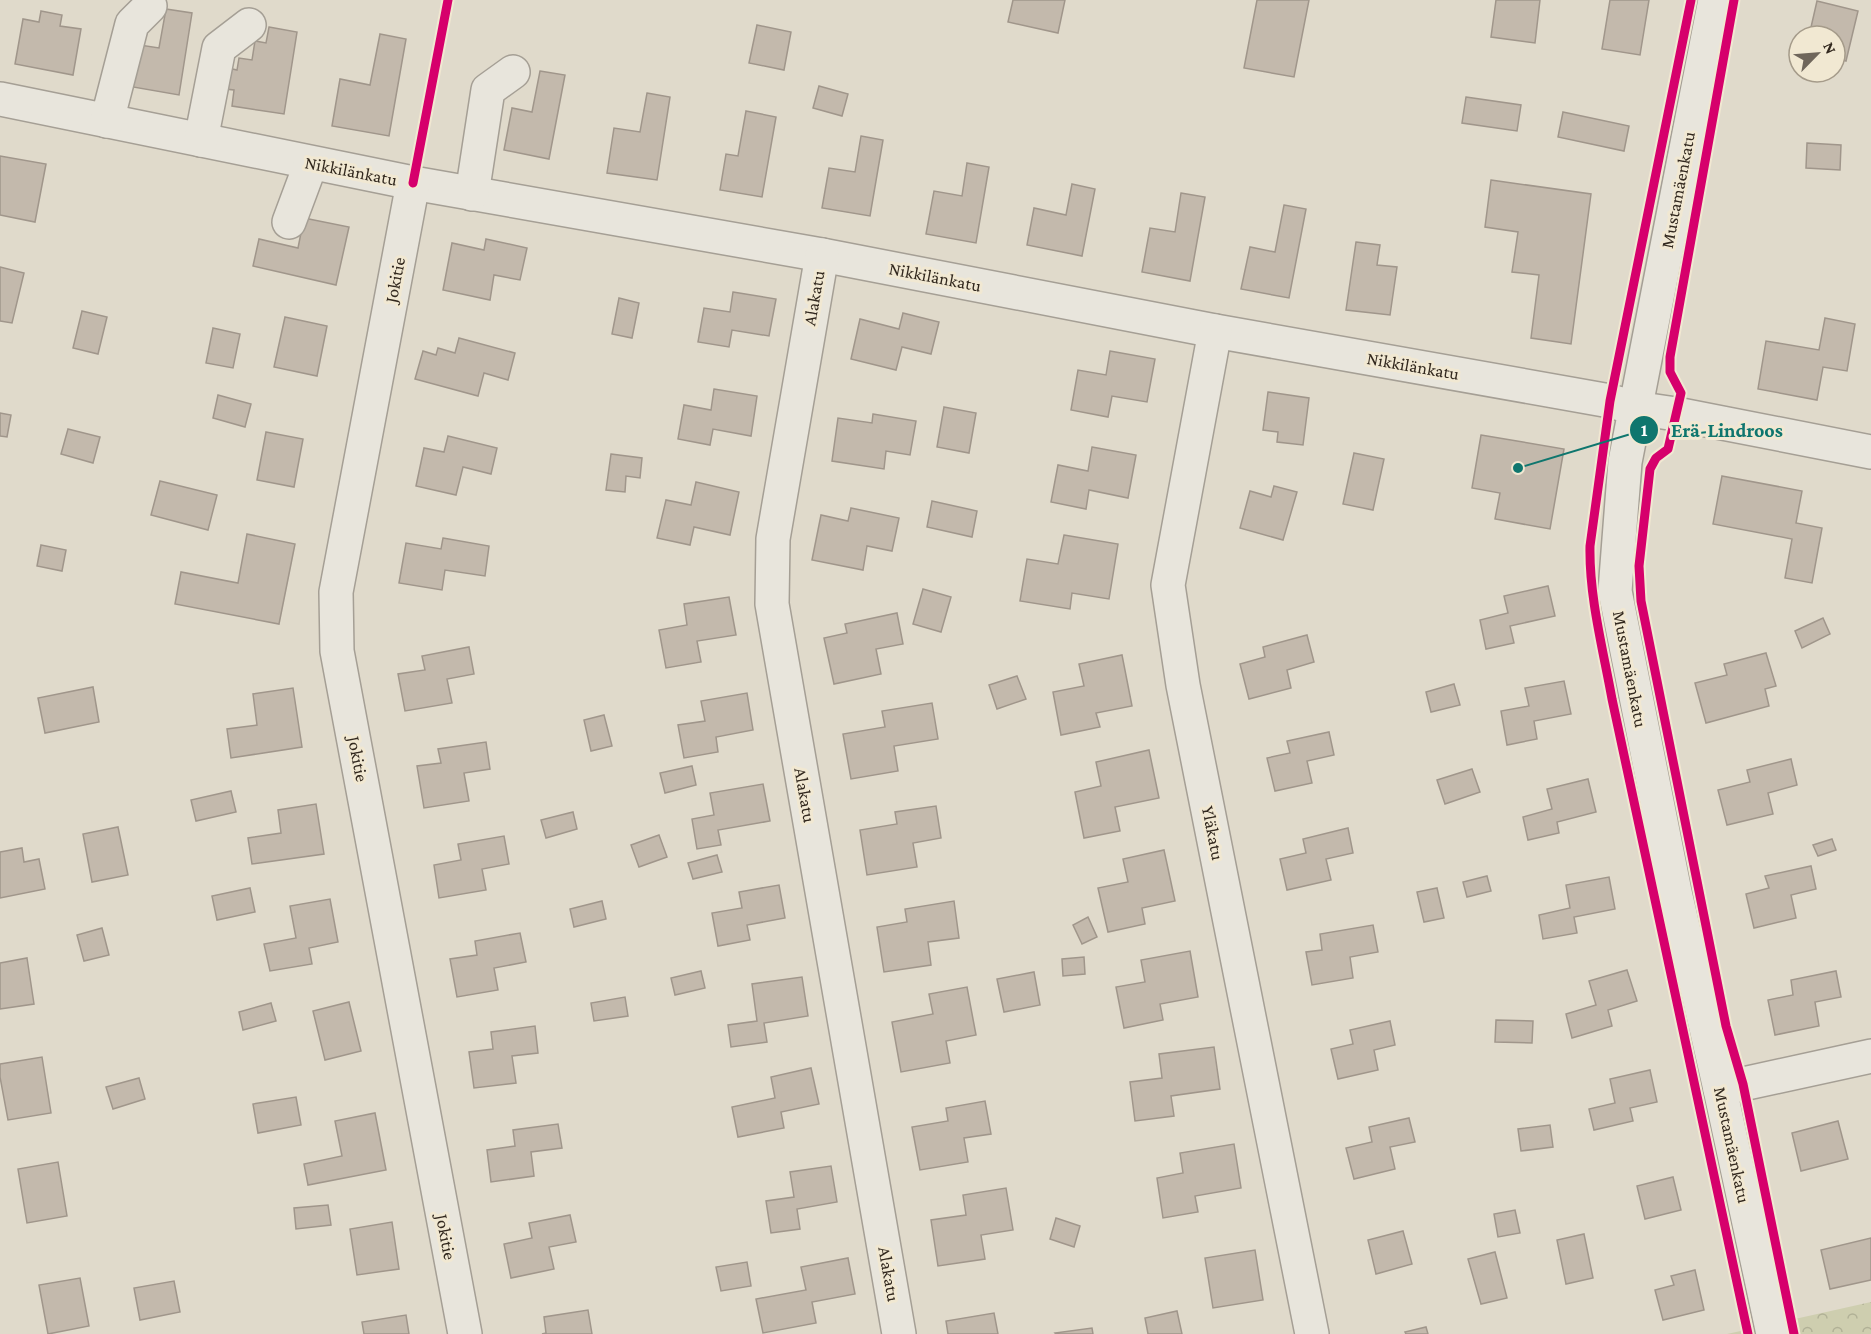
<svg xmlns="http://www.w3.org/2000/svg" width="1871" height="1334" viewBox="0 0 1871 1334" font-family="'Crimson Pro',serif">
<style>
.forest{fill:url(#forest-crowns)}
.building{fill:#c3b9ac;stroke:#a0968b;stroke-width:1.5}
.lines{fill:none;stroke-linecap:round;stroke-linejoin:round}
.minor-casing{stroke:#a59f95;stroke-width:36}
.minor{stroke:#e8e5dc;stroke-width:33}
.cycleway-casing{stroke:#f1e8d2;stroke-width:13}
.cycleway{stroke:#d6006c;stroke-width:9}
.labels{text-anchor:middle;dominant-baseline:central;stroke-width:6;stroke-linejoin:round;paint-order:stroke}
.street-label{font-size:18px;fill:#32281e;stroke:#f1e8d2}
.leader{fill:none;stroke:#0f766e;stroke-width:2}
.callout-dot{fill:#0f766e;stroke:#f1e8d2;stroke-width:2}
.mark-label{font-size:18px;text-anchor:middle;font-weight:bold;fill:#fff}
.callout-label{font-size:20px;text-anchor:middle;font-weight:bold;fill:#0f766e;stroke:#f1e8d2;stroke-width:6;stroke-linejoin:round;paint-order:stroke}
</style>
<defs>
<pattern id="forest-crowns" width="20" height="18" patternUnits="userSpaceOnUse" patternTransform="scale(1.5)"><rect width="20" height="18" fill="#ceceaf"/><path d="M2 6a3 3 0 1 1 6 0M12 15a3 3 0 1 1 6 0" fill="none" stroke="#b1b196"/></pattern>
</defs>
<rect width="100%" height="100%" fill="#e0dacb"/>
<polygon class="forest" points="1871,1302 1871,1334 1727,1334"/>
<g class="building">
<polygon points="1013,0 1065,0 1058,33 1008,22"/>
<polygon points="1257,0 1309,0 1294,77 1244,68"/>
<polygon points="1496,0 1540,0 1535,43 1491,37"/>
<polygon points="1610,0 1649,0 1640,55 1602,49"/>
<polygon points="1817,1 1858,11 1846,61 1835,58 1835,36 1809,36"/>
<polygon points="166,9 192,13 179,95 133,87 140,45 159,48"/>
<polygon points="41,11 62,15 60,26 81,29 73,75 15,64 23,19 39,22"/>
<polygon points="757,25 791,32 784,70 749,63"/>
<polygon points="269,27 297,32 284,114 232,106 234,90 225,89 228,68 237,70 239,58 252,60 255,41 266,43"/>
<polygon points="380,34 406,39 389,136 332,126 340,79 370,85"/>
<polygon points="540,71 565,75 549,159 504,150 512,108 532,112"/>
<polygon points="819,86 848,94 842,116 813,108"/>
<polygon points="647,93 670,97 657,180 607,173 614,128 640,132"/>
<polygon points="1466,97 1521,105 1517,131 1462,123"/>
<polygon points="746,111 776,117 762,197 720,190 726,154 738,156"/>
<polygon points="1563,112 1629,126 1624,151 1558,137"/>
<polygon points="861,136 883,140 870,216 822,208 829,168 855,172"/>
<polygon points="1807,143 1841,145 1840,170 1806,168"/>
<polygon points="0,156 46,164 35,222 0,215"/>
<polygon points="967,163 989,167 976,243 926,234 934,191 962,196"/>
<polygon points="1491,180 1591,194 1571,344 1531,338 1539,275 1512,272 1518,232 1485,227"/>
<polygon points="1072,184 1095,189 1082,256 1027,245 1034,208 1066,215"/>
<polygon points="1181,193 1205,197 1190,281 1142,272 1150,228 1175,232"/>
<polygon points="1284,205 1306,209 1289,298 1241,289 1250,247 1275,252"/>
<polygon points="304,218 349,227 336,285 253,266 259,239 298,248"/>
<polygon points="486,239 527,248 520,280 494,275 490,300 443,290 452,243 484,250"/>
<polygon points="1356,242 1380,245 1377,265 1397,267 1390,315 1346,310"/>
<polygon points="0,267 24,273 12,323 0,321"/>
<polygon points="733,292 776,299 769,336 732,330 729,347 698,342 704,308 730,312"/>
<polygon points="619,298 639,303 632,338 612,334"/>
<polygon points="82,311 107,317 98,354 73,348"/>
<polygon points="903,313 939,322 931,354 902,347 896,370 851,359 860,319 899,329"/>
<polygon points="285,317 327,326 317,376 274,367"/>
<polygon points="1825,318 1855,324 1847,371 1823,367 1817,400 1758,389 1766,341 1819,350"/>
<polygon points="213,328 240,334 233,368 206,363"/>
<polygon points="459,338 515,353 508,380 484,373 478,396 415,379 423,351 436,355 438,348 455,353"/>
<polygon points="1110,351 1155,359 1147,402 1112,396 1108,417 1071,410 1078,370 1106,375"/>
<polygon points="714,389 757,396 751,436 713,429 710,445 678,439 684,405 711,410"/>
<polygon points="1268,392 1309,398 1303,445 1277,442 1278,432 1263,430"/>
<polygon points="218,395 251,404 245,427 213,418"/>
<polygon points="944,407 976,413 969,453 937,447"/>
<polygon points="0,413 11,415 7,437 0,436"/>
<polygon points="873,414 916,421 910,455 886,451 884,469 832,461 838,418 872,423"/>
<polygon points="68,429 100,437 93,463 61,454"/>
<polygon points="266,432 303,439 294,487 257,480"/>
<polygon points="1481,435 1564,449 1550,529 1495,519 1500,493 1472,488"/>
<polygon points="448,436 497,448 491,474 463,467 456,495 416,486 424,448 444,452"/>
<polygon points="1092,447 1136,455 1128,498 1089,490 1086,509 1051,502 1058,465 1088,471"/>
<polygon points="1354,453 1384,459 1373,510 1343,504"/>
<polygon points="611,454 642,458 640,478 626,476 625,492 606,490"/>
<polygon points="1722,476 1802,491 1796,523 1822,528 1812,583 1785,578 1792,539 1713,524"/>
<polygon points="160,481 217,495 208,530 151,515"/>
<polygon points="696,482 739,492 730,535 694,527 690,545 657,538 666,500 691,505"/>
<polygon points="1274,486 1297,492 1283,540 1240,528 1250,491 1271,497"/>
<polygon points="932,501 977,511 972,537 927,527"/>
<polygon points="851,508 899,518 892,551 867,546 863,570 812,560 821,515 848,521"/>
<polygon points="247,534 295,544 279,624 175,604 181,572 238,583"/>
<polygon points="1064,535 1118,544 1109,599 1072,593 1070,609 1020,601 1027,559 1058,564"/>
<polygon points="443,538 489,546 485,576 445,570 442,590 399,583 406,543 441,549"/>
<polygon points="41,545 66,550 62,571 37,566"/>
<polygon points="1548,586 1555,616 1510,626 1514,643 1486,649 1480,620 1508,613 1504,596"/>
<polygon points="923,589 951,597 941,632 913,624"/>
<polygon points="729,597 736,635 697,641 701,662 666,668 659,630 687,625 684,604"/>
<polygon points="897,613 903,644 876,649 881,674 834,684 824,638 847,633 845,624"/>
<polygon points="1823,618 1830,634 1802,648 1795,631"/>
<polygon points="1307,635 1314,662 1287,670 1291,688 1249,699 1240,664 1265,657 1263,647"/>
<polygon points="469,647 474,674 447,679 452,703 405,711 398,674 425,670 422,656"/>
<polygon points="1766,653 1776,686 1765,689 1769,706 1706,723 1695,683 1727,675 1724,664"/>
<polygon points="1122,655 1132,706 1096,713 1100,727 1061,735 1053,692 1084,686 1079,664"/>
<polygon points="1017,676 1026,699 997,709 989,685"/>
<polygon points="1564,681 1571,714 1534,721 1537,739 1507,745 1501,711 1529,706 1525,688"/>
<polygon points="1454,684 1460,705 1431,712 1426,692"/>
<polygon points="93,687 99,722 45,733 38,698"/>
<polygon points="293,688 302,747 231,758 227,729 257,725 253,694"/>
<polygon points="747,693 753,730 716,737 718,752 684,758 678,725 705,721 701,701"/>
<polygon points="932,703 938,739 894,746 898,771 851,779 843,734 885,727 882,711"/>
<polygon points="604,715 612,746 591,751 584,720"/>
<polygon points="1329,732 1334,755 1307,761 1312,783 1275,791 1267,758 1290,753 1287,741"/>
<polygon points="486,742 490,769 464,773 469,801 424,808 417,766 441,763 438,749"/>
<polygon points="1149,750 1159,798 1115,807 1120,831 1084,838 1075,792 1101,786 1096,762"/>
<polygon points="1791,759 1797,785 1768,793 1773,814 1727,825 1718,790 1750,782 1747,770"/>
<polygon points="692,766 696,785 665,793 660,773"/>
<polygon points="1472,769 1480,792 1445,804 1437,780"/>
<polygon points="1588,779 1596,812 1557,822 1559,833 1528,840 1523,817 1552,809 1547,789"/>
<polygon points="763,784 770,821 718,830 721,845 697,849 692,819 714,815 710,793"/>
<polygon points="231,791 236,812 196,821 191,800"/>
<polygon points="316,804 324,854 252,864 248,838 281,833 278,810"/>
<polygon points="936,806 941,838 913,843 917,867 867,875 860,830 897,824 895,812"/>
<polygon points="573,812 577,829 546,838 541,820"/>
<polygon points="118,827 128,875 92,882 83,834"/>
<polygon points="1348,828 1353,853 1326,859 1331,880 1287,890 1280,859 1306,853 1303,839"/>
<polygon points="659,835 667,857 639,867 631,845"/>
<polygon points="504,836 509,864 482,869 486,890 439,898 434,865 461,860 458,844"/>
<polygon points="1832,839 1836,850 1818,856 1813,845"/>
<polygon points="22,848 24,862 39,859 45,889 0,898 0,852"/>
<polygon points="1164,850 1175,901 1142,908 1145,924 1108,932 1098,888 1128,882 1123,859"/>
<polygon points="717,855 722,872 693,879 688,863"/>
<polygon points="1811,866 1816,889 1791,895 1796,918 1754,928 1746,894 1769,888 1765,876"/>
<polygon points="1487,876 1491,891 1467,897 1463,882"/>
<polygon points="1609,877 1615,909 1574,917 1577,933 1543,939 1539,915 1570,908 1566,885"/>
<polygon points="779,885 785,918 747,925 750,940 718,946 712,913 742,908 739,892"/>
<polygon points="250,888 255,912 217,920 212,896"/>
<polygon points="1437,888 1444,918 1424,922 1417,892"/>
<polygon points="330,899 338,942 309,948 312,964 270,971 264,944 296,938 290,906"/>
<polygon points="602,901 606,919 574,927 570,909"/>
<polygon points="954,901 959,938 928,942 931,965 884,972 877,927 907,922 905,909"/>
<polygon points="1088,917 1097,937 1082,944 1073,925"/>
<polygon points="1373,925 1378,952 1350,957 1353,978 1312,985 1306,952 1322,950 1320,934"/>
<polygon points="102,928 109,955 84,961 77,935"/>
<polygon points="520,933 526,962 494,968 498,990 457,997 450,959 477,955 475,941"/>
<polygon points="1190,951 1198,997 1160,1004 1163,1020 1124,1028 1116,987 1145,982 1141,960"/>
<polygon points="1084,957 1085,974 1063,976 1062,959"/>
<polygon points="27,958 34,1004 0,1009 0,963"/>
<polygon points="1627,970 1637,1001 1608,1010 1612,1026 1572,1038 1566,1014 1596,1005 1589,981"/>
<polygon points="701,971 705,988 675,995 671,978"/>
<polygon points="1836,971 1841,997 1815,1002 1819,1026 1775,1035 1768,1000 1793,995 1791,980"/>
<polygon points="1034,972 1040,1005 1004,1012 997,979"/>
<polygon points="802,977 808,1016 764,1023 767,1042 731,1047 728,1025 757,1021 752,984"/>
<polygon points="967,987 976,1035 946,1041 950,1063 901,1072 892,1022 933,1014 929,994"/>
<polygon points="625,997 628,1016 594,1021 591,1003"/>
<polygon points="349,1002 361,1051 325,1060 313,1011"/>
<polygon points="271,1003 276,1021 243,1030 239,1012"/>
<polygon points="1496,1020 1533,1021 1532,1043 1495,1042"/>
<polygon points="1390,1021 1395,1045 1374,1050 1378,1070 1338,1079 1331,1049 1353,1044 1350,1030"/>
<polygon points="535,1026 538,1053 512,1056 516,1083 474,1088 469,1052 493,1049 491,1032"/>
<polygon points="1214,1047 1220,1089 1171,1096 1174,1116 1135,1121 1130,1082 1162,1078 1159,1054"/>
<polygon points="42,1057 51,1113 8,1120 0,1077 0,1064"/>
<polygon points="811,1068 819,1104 781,1112 784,1128 738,1137 732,1107 775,1098 771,1077"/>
<polygon points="1650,1070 1657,1102 1630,1108 1633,1121 1594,1130 1589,1109 1615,1103 1610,1079"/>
<polygon points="139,1078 145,1099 113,1109 106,1087"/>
<polygon points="296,1097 301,1125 258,1133 253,1104"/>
<polygon points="985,1101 991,1134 964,1138 968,1162 920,1170 912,1127 948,1121 946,1108"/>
<polygon points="375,1113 386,1170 308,1185 304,1164 342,1156 335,1121"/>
<polygon points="1409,1118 1415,1142 1390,1147 1395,1169 1354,1179 1346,1148 1372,1142 1369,1127"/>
<polygon points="1838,1121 1848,1159 1801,1171 1792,1133"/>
<polygon points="558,1124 562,1148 531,1152 534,1176 491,1182 487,1150 515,1146 513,1130"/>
<polygon points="1550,1125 1553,1147 1521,1151 1518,1129"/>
<polygon points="1234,1144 1241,1188 1195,1196 1198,1212 1163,1218 1157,1178 1183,1173 1180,1153"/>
<polygon points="58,1162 67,1216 27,1223 18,1169"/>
<polygon points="831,1166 837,1202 797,1209 800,1229 771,1233 766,1201 794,1197 790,1172"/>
<polygon points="1673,1177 1681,1210 1645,1219 1637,1186"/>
<polygon points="1006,1188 1013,1230 981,1235 985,1259 938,1266 931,1220 966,1215 963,1195"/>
<polygon points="328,1205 331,1225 296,1229 294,1208"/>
<polygon points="1515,1210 1520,1233 1498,1237 1494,1214"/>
<polygon points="570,1215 576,1242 549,1247 554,1269 511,1278 504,1244 532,1238 529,1223"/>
<polygon points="1056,1218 1080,1226 1074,1247 1050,1239"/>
<polygon points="392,1222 399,1269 357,1275 350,1229"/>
<polygon points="1403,1231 1412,1264 1376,1274 1368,1240"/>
<polygon points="1584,1234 1593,1278 1566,1284 1557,1240"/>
<polygon points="1871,1238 1871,1280 1830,1289 1821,1250"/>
<polygon points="1255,1250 1263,1300 1213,1308 1205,1258"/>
<polygon points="1495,1252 1507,1298 1481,1304 1468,1259"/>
<polygon points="848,1258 855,1294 812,1302 816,1323 763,1333 756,1299 806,1290 801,1267"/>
<polygon points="747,1262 751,1286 721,1291 716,1267"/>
<polygon points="1695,1270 1704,1310 1663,1320 1655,1290 1674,1285 1671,1276"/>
<polygon points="80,1278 89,1326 48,1334 39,1285"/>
<polygon points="174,1281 180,1312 140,1320 134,1288"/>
<polygon points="588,1310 592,1334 542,1334 546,1333 544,1317"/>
<polygon points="1177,1311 1182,1334 1148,1334 1145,1318"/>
<polygon points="994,1313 998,1334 948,1334 946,1321"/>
<polygon points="406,1315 409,1334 364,1334 362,1322"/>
<polygon points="1426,1327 1428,1334 1406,1334 1405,1332"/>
<polygon points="1092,1328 1093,1334 1056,1334 1055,1333"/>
</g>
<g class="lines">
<g class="minor-casing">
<g id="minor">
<polyline points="1715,0 1625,462 1615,591 1675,892 1720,1089 1773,1334"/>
<polyline points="0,99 413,183 822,255 1215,331 1610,401 1635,408 1676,414 1871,452"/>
<polyline points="107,121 132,24 150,6"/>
<polyline points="201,140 219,48 249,25"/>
<polyline points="413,183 336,592 337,651 465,1334"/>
<polyline points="472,194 488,90 513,72"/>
<polyline points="289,222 311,163"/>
<polyline points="822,255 773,539 772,604 899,1334"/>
<polyline points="1215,331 1168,585 1183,685 1312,1334"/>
<polyline points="1720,1089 1871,1056"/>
</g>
</g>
<use href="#minor" class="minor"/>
<g class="cycleway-casing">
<g id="cycleway">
<path d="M1691,0L1610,401L1590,546C1589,597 1603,649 1612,699L1748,1334"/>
<polyline points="1734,0 1670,357 1670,372 1681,393 1668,449 1656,458 1650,469 1639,566 1641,601 1726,1026 1743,1084 1794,1334"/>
<polyline points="413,183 448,0"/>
</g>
</g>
<use href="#cycleway" class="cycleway"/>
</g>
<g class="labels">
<g class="street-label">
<text transform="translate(351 171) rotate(11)">Nikkilänkatu</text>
<text transform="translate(1678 190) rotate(-79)">Mustamäenkatu</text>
<text transform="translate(935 277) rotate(11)">Nikkilänkatu</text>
<text transform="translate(395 280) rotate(-79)">Jokitie</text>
<text transform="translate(814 298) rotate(-80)">Alakatu</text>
<text transform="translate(1413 366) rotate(10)">Nikkilänkatu</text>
<text transform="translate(1630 669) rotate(79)">Mustamäenkatu</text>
<text transform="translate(358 759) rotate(79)">Jokitie</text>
<text transform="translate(805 795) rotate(80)">Alakatu</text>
<text transform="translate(1213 833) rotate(79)">Yläkatu</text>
<text transform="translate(1732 1145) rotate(78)">Mustamäenkatu</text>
<text transform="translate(446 1237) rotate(79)">Jokitie</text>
<text transform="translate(889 1274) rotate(80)">Alakatu</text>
</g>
</g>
<path class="leader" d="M1518 468L1644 430"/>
<g class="callout-dot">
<circle cx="1518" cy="468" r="6"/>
<circle cx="1644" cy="430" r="15"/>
</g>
<g class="mark-label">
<text x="1644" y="436">1</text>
</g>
<g class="callout-label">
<text x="1727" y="437">Erä-Lindroos</text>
</g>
<g transform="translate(1817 54) rotate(65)"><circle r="28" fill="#f1e8d2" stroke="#a59b8a" stroke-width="1.5"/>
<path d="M0-4.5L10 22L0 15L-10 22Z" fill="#6f665b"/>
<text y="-9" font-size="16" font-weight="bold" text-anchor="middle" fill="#32281e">N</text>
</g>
</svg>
